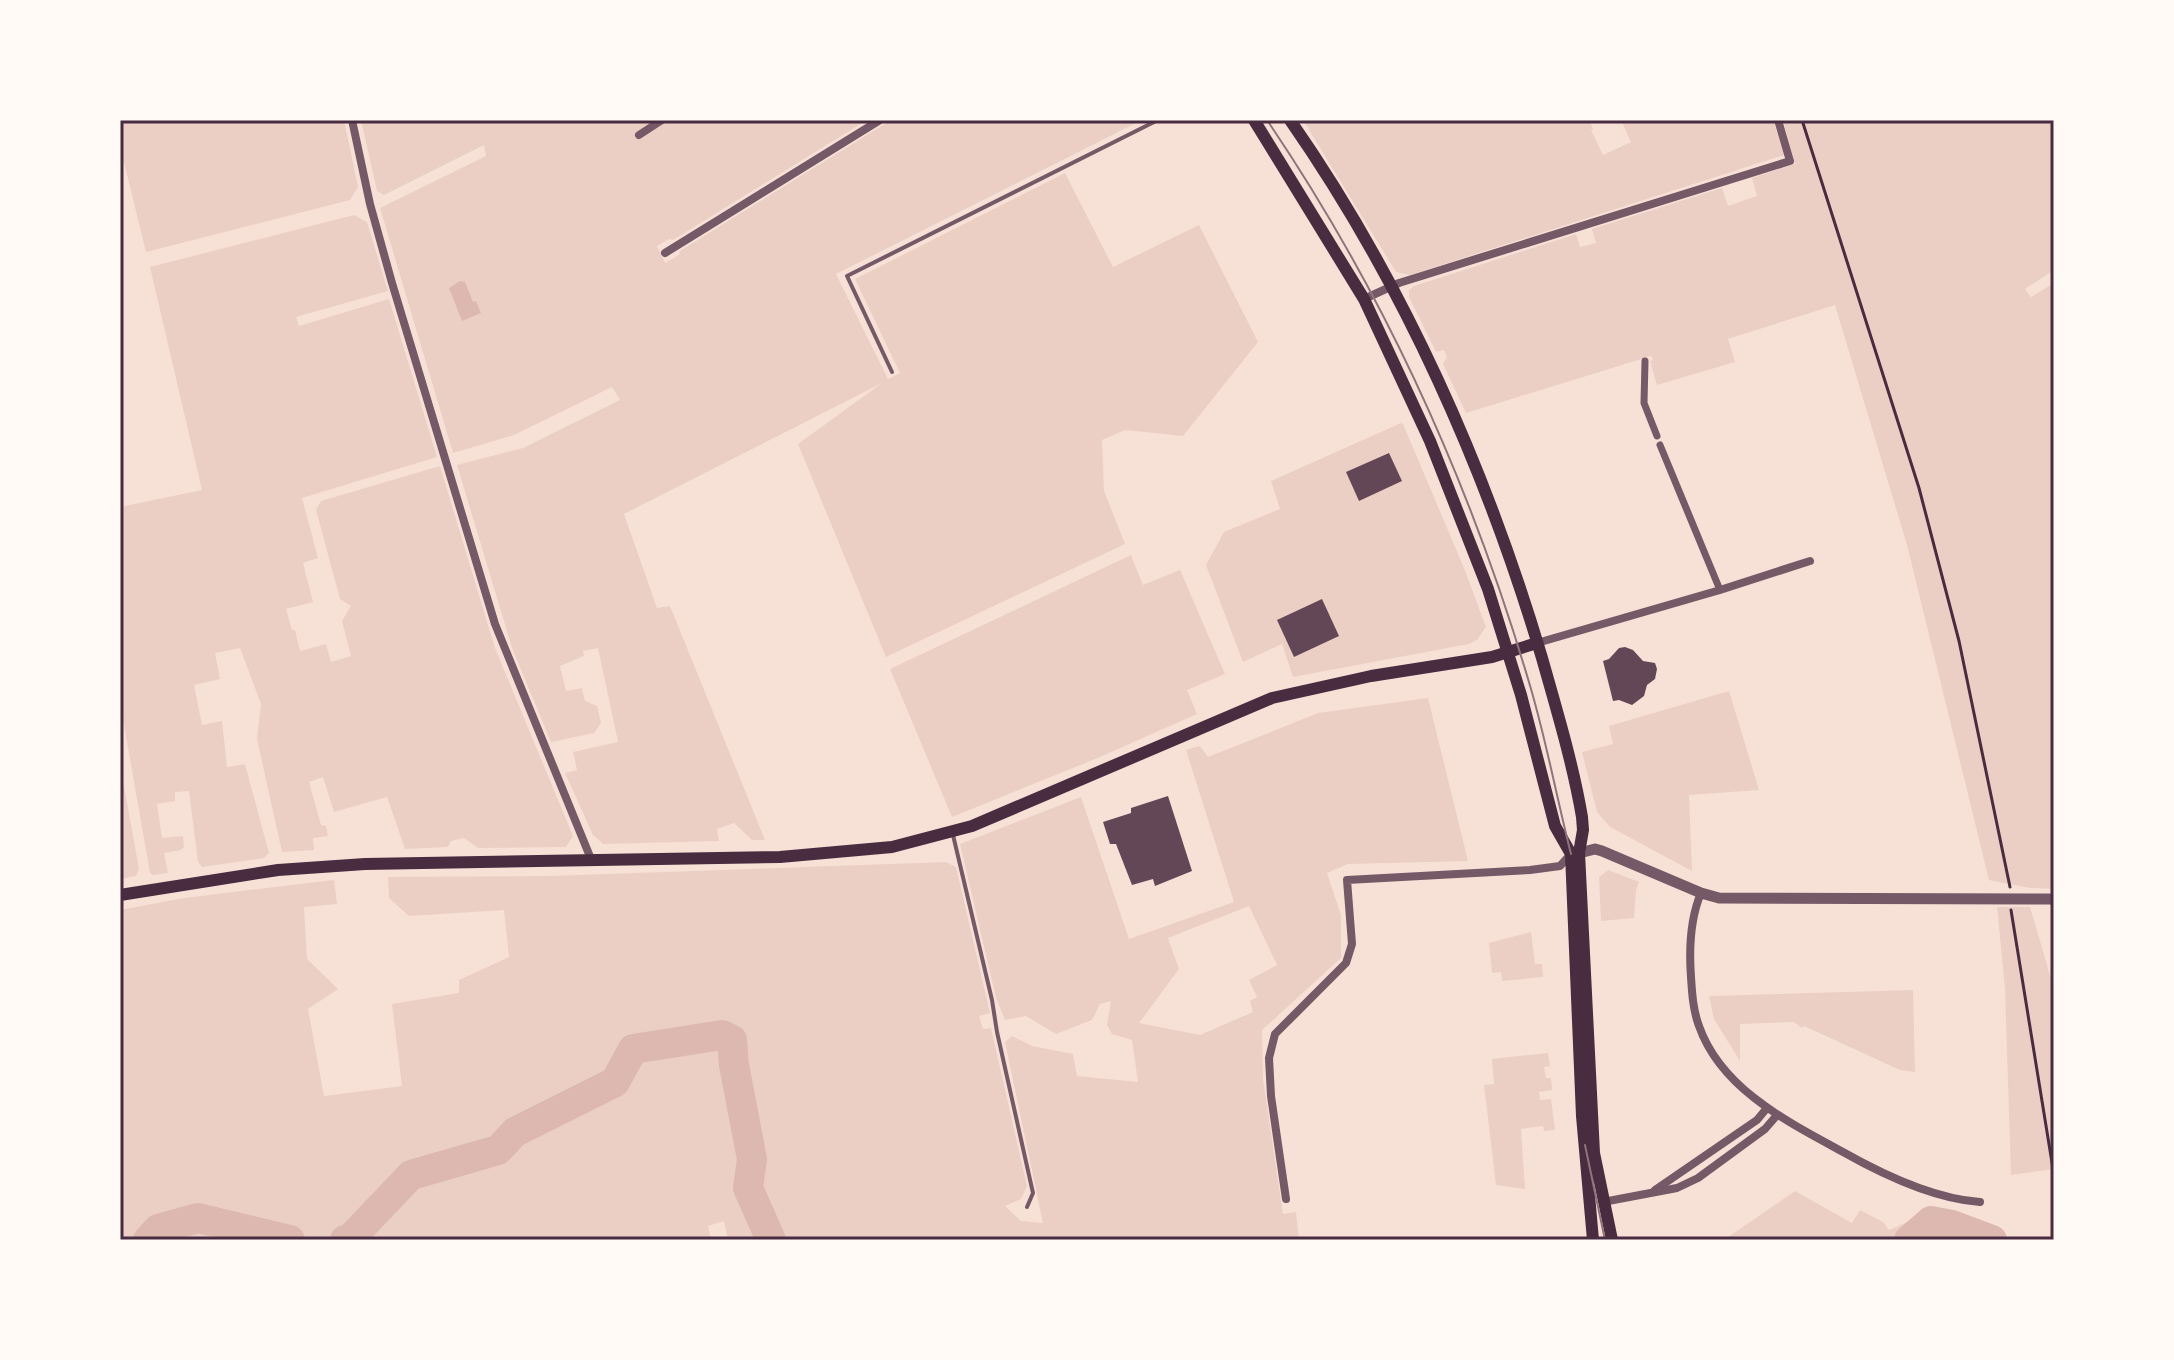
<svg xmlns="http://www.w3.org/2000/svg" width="2174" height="1360" viewBox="0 0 2174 1360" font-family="'DejaVu Sans',sans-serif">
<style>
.green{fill:#ebcfc5;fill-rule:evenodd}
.water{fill:#dcb8b0}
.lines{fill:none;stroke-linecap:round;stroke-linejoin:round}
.river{stroke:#dcb8b0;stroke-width:30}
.building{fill:#644757}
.path{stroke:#4a2c40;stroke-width:3}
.service{stroke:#755966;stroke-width:4}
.pedestrian{stroke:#755966;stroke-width:7}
.minor{stroke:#755966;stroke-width:8}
.tertiary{stroke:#755966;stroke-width:11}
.secondary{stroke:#4a2c40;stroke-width:12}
.tram{stroke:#8f747c;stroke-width:2}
.neatline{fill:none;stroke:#4a2c40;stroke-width:3}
</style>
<rect width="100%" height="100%" fill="#f7e1d7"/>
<g class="green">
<polygon points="120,120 344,120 358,187 350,200 146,252 124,162 120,162"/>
<polygon points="361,120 655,120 635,133 639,140 669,120 867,120 673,240 669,239 657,246 665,263 679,255 680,251 891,120 1142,120 836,274 888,379 900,373 855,279 1065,173 1113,267 1199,225 1258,342 1183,436 1125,430 1102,440 1104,491 1125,544 886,657 798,444 882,383 624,514 657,608 670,606 765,840 752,840 734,823 717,829 719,841 603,844 593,835 565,773 577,770 573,752 618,742 598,648 583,651 584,656 560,666 566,691 582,688 585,701 597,706 601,723 594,733 551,742 512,648 457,465 523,448 620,400 612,387 514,435 453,453 380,208 486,156 484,145 384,195 377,191"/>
<polygon points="1303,120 1589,120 1593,129 1591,130 1603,155 1631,142 1621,120 1773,120 1784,155 1410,275 1396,272"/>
<polygon points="1783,120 2048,120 2054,128 2054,270 2025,289 2031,297 2054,283 2054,889 2030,888 1989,880 1907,545 1835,305 1728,339 1735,362 1657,385 1650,361 1653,360 1651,356 1466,413 1443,364 1447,357 1444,350 1436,352 1409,297 1409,290 1414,286 1576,234 1580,247 1596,243 1592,229 1722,188 1728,206 1757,196 1752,178 1795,164"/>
<polygon points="354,215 367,222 388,291 296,317 299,326 389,299 437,457 302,498 318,558 303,563 313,602 286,609 292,630 295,630 300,651 326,644 331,662 351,656 342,621 351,606 340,599 316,510 321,501 440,466 495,648 573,836 566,847 478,848 464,838 451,841 448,847 405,849 387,797 334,812 323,777 309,782 321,825 326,826 328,836 313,838 314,850 282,852 257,739 261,704 240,648 215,653 220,679 194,685 202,725 222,721 227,767 245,764 269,853 264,858 202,867 198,862 189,791 175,792 175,801 157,804 162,838 183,836 184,847 181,850 164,853 168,873 153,875 150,873 120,702 120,507 202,490 150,267"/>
<polygon points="1401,423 1403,424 1464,568 1486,627 1477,640 1469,644 1293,677 1282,644 1243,662 1206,565 1224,532 1280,509 1271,481"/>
<polygon points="1131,555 1143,585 1180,570 1225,674 1187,690 1197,714 1100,757 952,817 890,669"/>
<polygon points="1729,691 1759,790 1689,795 1692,871 1610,827 1597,812 1582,752 1613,744 1609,726"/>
<path d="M1428,698L1468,861L1348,864L1327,873L1341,915V958L1262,1030L1263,1079L1283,1214L1296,1212L1299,1240H728L724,1221L708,1226L711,1240H120V910L184,898L334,880L337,904L304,907L307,959L338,989L308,1009L324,1096L402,1086L392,1004L459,993V980L509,957L504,910L409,916L389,898L388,877L550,876L946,862L956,867L990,1013L979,1016L983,1029L991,1028L1027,1186L1021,1199L1005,1206L1021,1221L1043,1223L1005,1042L1012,1036L1032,1046L1073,1054L1077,1076L1138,1082L1132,1040L1112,1034L1107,1025L1111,1001L1100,1004L1092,1020L1056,1034L1026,1016L1005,1020L996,998L960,844L1081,797L1129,939L1234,902L1186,750L1200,746L1208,757L1318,713ZM1249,906L1277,965L1249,980L1257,997L1250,1001L1253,1012L1200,1035L1139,1023L1179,969L1168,938Z"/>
<polygon points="120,764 139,869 136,876 120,879"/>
<polygon points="1608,870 1639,882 1636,890 1634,918 1601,921 1599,877"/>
<polygon points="1997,907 2030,907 2054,989 2054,1169 2011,1175 2005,988"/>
<polygon points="1531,932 1535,964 1542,964 1543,977 1502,981 1501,972 1492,973 1489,943"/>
<polygon points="1913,990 1915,1072 1900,1070 1804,1026 1802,1028 1794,1022 1740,1024 1740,1061 1714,1019 1709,996"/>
<polygon points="1548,1053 1550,1066 1544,1067 1546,1078 1551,1078 1552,1090 1539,1092 1540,1100 1551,1099 1555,1130 1544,1131 1543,1126 1521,1129 1525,1189 1496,1185 1484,1085 1494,1084 1492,1059"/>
<path d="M1795,1191L1852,1223L1860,1210L1883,1222L1889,1230C1900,1226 1913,1218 1925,1217C1951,1215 1979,1227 1999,1240H1724Z"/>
</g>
<polygon class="water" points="460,281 465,282 473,302 476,301 481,313 462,321 449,288"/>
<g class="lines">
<g class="river">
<polyline points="148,1240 158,1229 198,1218 290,1240"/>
<polyline points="345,1240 350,1239 411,1175 498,1150 515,1132 615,1082 633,1049 722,1035 732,1040 734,1065 752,1159 748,1188 771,1240"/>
<polyline points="1909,1240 1931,1221 1952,1225 1992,1240"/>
</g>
</g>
<g class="building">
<polygon points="1389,453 1402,481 1359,501 1346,472"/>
<polygon points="1322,599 1339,636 1294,657 1277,620"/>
<polygon points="1625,647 1633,650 1643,661 1655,663 1657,669 1655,679 1647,685 1644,696 1632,705 1619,700 1613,701 1603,661 1609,659 1619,648"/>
<polygon points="1168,796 1192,871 1155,886 1153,879 1132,885 1116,844 1110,844 1103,822 1131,813 1131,808"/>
</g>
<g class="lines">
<g class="path">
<polyline points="1802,120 1919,488 1959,641 2010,887"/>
<polyline points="2011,910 2054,1175"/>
</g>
<g class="service">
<polyline points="892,372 847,276 1158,120"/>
<polyline points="953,835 992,1000 997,1032 1033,1193 1027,1207"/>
</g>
<g class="pedestrian">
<polyline points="1645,361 1644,403 1657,436"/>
<polyline points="1660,445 1720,590"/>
</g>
<g class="minor">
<polyline points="352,120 370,204 392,283 495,624 591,859"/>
<polyline points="639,135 662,120"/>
<polyline points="665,253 880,120"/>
<polyline points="1364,299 1399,283 1790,161 1778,120"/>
<polyline points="1537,643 1720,590 1810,561"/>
<path d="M1701,893C1690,919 1689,950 1691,977C1692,993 1693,1010 1699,1026C1721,1089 1788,1122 1843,1152C1882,1174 1935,1199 1980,1202"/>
<polyline points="1655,1190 1757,1120 1767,1108"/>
<polyline points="1286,1199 1271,1096 1269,1058 1275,1034 1346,963 1352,944 1347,880 1530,870 1560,866 1571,854"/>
<polyline points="1603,1202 1677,1188 1698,1178 1765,1129 1777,1115"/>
</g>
<polyline class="tertiary" points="1579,853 1595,849 1602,851 1701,893 1719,898 2054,899"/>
<g class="secondary">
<polyline points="1254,120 1364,299 1430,441 1488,589 1521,695 1555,826 1571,854 1582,1116 1593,1240"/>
<path d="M1290,120C1403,282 1486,469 1542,658C1557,711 1573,764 1582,817L1583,830L1579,853L1594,1153L1612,1240"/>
<polyline points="120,895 278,870 365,864 780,857 892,847 972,826 1272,698 1371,676 1492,657 1537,643"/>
</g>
<g class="tram">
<path d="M1267,120C1385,294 1472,487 1531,689C1547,744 1557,799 1571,854"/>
<polyline points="1585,1145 1605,1240"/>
</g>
</g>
<rect width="2174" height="1360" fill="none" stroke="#fffaf5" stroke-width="244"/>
<rect x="122" y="122" width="1930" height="1116" class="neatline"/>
</svg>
